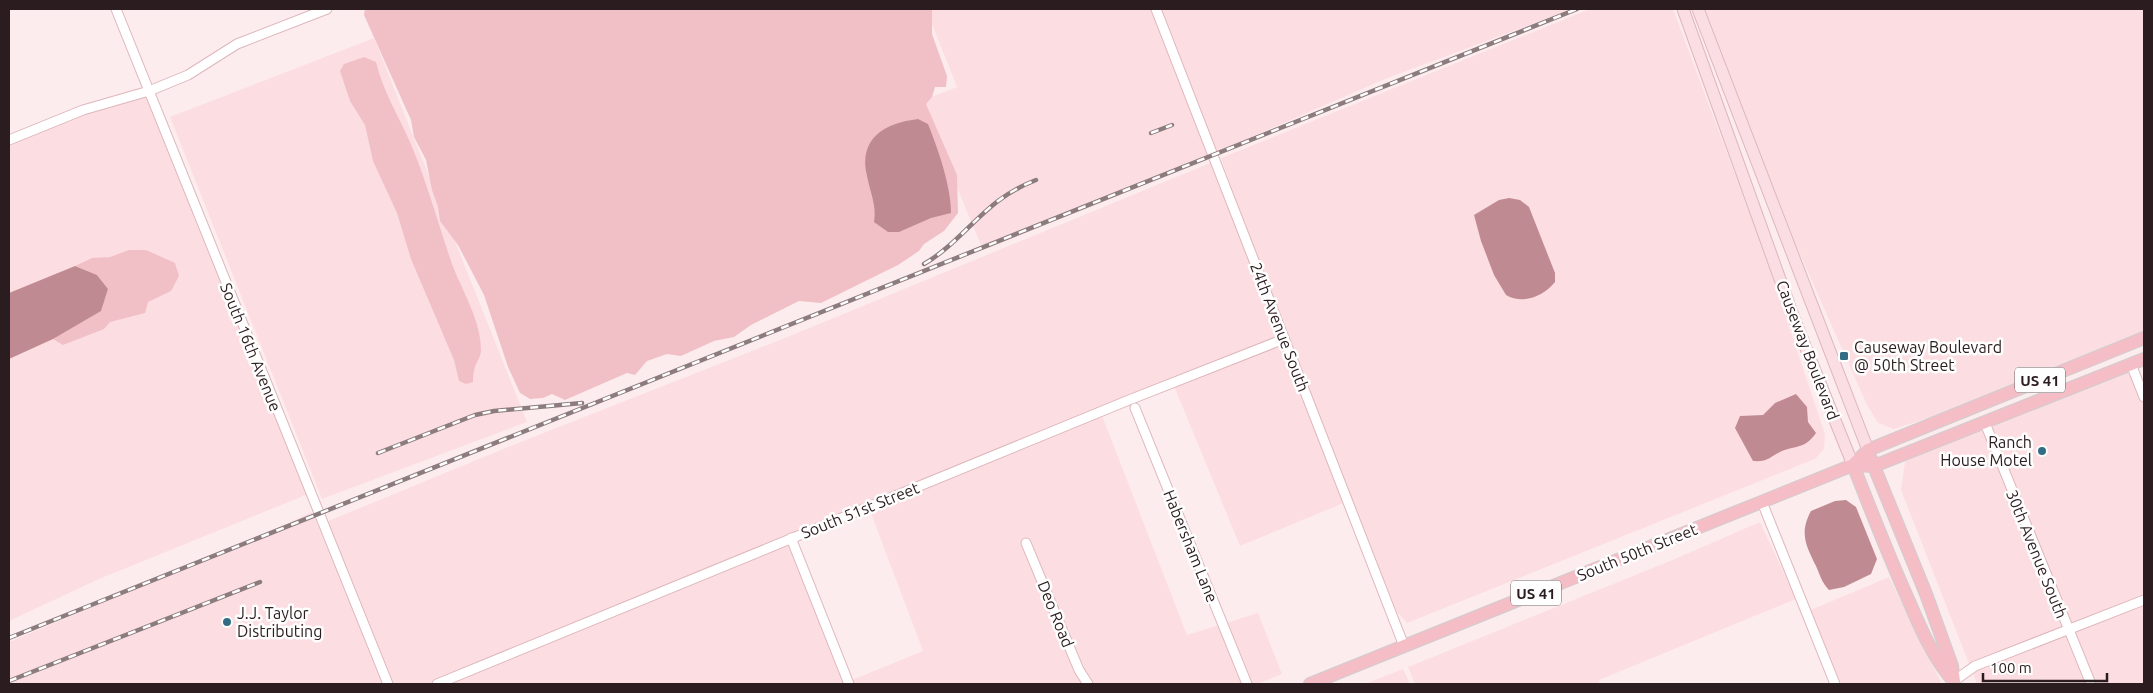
<svg xmlns="http://www.w3.org/2000/svg" width="2153" height="693" viewBox="0 0 2153 693" font-family="Ubuntu,sans-serif">
<style>
.built{fill:#fcdee2}
.green{fill:#f1c0c7}
.water{fill:#c08a92}
.lines{fill:none;stroke-linecap:round;stroke-linejoin:round}
.minor-casing{stroke:#deb6bc;stroke-width:11}
.secondary-casing{stroke:#deb6bc;stroke-width:13}
.primary-casing{stroke:#d0cdce;stroke-width:14}
.minor{stroke:#fff;stroke-width:9}
.secondary{stroke:#fadee3;stroke-width:11}
.primary{stroke:#f5bec7;stroke-width:12}
.rail-casing{stroke:#8c7c7e;stroke-width:4.5}
.rail{stroke:#fefefe;stroke-width:2.5;stroke-dasharray:8;stroke-linecap:butt}
.poi-dot{fill:#326c85;stroke:#fefefe;stroke-width:2}
.labels{text-anchor:middle;dominant-baseline:central;stroke-width:5;stroke-linejoin:round;paint-order:stroke}
.shield{fill:#fefefe;stroke:#6a6062;stroke-width:1}
.shield-label{font-size:15px;font-weight:bold;fill:#2b1c1f}
.street-label{font-size:16px;fill:#2b1c1f;stroke:#fefefe}
.poi-label{font-size:16px;fill:#2b1c1f;stroke:#fefefe;text-anchor:start}
</style>
<rect width="100%" height="100%" fill="#fdecee"/>
<g class="built">
<polygon points="926,9 1152,9 1212,158 983,250 921,101 957,87"/>
<polygon points="1157,9 1572,9 1385,79 1217,152"/>
<polygon points="1590,9 1673,9 1764,252 1825,434 1824,449 1815,459 1407,623 1397,612 1284,337 1221,158"/>
<polygon points="1704,9 2144,9 2144,334 1978,402 1894,429 1878,423 1867,405 1796,245"/>
<polygon points="374,38 527,422 322,499 170,117"/>
<polygon points="148,95 197,225 232,305 308,496 306,495 99,579 9,621 9,144 82,115"/>
<polygon points="1215,161 1281,335 432,684 389,684 326,522 508,447 785,338"/>
<polygon points="1283,343 1346,502 1240,546 1174,386"/>
<polygon points="2130,364 2144,398 2144,684 1977,684 1901,490 1905,462 1985,423"/>
<polygon points="1101,413 1187,635 1258,613 1282,674 1257,684 854,684 852,680 923,651 869,508"/>
<polygon points="312,512 385,684 9,684 9,642 247,542"/>
<polygon points="1760,522 1796,599 1599,680 1600,684 1415,684 1408,667 1670,561"/>
<polygon points="788,543 845,684 442,684"/>
<polygon points="1889,577 1942,684 1836,684 1806,612"/>
<polygon points="1403,669 1410,684 1365,684"/>
</g>
<g class="green">
<polygon points="365,9 932,9 932,34 947,76 946,87 935,87 932,97 926,104 957,175 958,213 944,231 924,244 919,251 898,265 821,303 799,301 751,325 734,337 714,341 681,356 667,354 647,361 635,375 627,373 565,400 552,394 543,398 530,399 520,393 508,367 484,295 458,245 440,221 438,207 432,190 426,160 414,137 411,120 364,15"/>
<path d="M364,57L376,62C383,91 398,115 410,142C427,182 438,223 452,264C462,291 481,320 481,350C481,358 475,363 474,371C473,374 473,378 473,382L466,384L459,381L454,360L411,259L397,213L373,161L365,125L350,101L340,71L344,64Z"/>
<polygon points="129,250 146,250 175,263 179,276 171,291 148,302 145,313 110,322 104,329 63,345 53,339 101,310 108,289 97,275 75,266 92,258 110,257"/>
</g>
<g class="water">
<path d="M918,119L928,124C938,149 951,186 951,213L931,218L899,232H888L874,222C877,206 870,192 867,176C858,138 885,123 918,119Z"/>
<path d="M1509,198L1520,200L1529,207L1555,273V282C1544,296 1523,305 1506,295L1494,275L1481,241L1474,215L1499,200Z"/>
<polygon points="75,266 97,275 108,289 101,311 53,339 9,359 9,293"/>
<path d="M1796,394L1807,407L1808,422L1816,433C1805,449 1797,445 1782,451C1769,457 1769,462 1753,461L1735,428L1740,416L1763,415L1775,403Z"/>
<path d="M1846,500L1856,507L1877,559L1871,574L1844,587L1829,590C1822,583 1820,575 1816,566C1806,546 1799,533 1811,511L1835,501Z"/>
</g>
<g class="lines">
<g class="minor-casing">
<g id="minor">
<polyline points="116,9 388,684"/>
<polyline points="1156,9 1404,646"/>
<polyline points="9,140 83,110 149,91 188,75 237,44 327,9"/>
<polyline points="2131,364 2144,397"/>
<polyline points="1135,408 1247,684"/>
<polyline points="1985,423 2091,684"/>
<polyline points="1762,502 1835,684"/>
<polyline points="791,538 849,684"/>
<polyline points="1026,543 1079,670 1088,684"/>
<polyline points="1951,683 1975,666 2144,600"/>
<polyline points="437,684 1129,400 1284,339"/>
</g>
</g>
<g class="secondary-casing">
<g id="secondary">
<polyline points="1683,9 1795,321 1853,465"/>
<polyline points="1698,9 1868,450"/>
</g>
</g>
<g class="primary-casing">
<g id="primary">
<polyline points="1871,459 1926,594 1952,666 1954,682"/>
<polyline points="1853,465 1874,466 2144,359"/>
<path d="M1853,465C1871,510 1888,555 1908,599C1920,627 1933,658 1954,682"/>
<polyline points="1310,684 1853,465 1868,450 2144,338"/>
</g>
</g>
<use href="#minor" class="minor"/>
<use href="#secondary" class="secondary"/>
<use href="#primary" class="primary"/>
<g class="rail-casing">
<g id="rail">
<polyline points="1151,133 1172,125"/>
<path d="M924,264C952,248 972,221 998,201C1010,192 1023,185 1036,180"/>
<polyline points="378,453 475,415 494,411 582,403"/>
<polyline points="9,638 1577,9"/>
<polyline points="9,681 260,582"/>
</g>
</g>
<use href="#rail" class="rail"/>
</g>
<g class="poi-dot">
<rect x="1839" y="351" width="10" height="10" rx="2.5"/>
<circle cx="2042" cy="451" r="5"/>
<circle cx="227" cy="622" r="5"/>
</g>
<g class="labels">
<g class="shield">
<rect x="2015" y="367.5" width="50" height="25" rx="4"/>
<rect x="1511" y="580.5" width="50" height="25" rx="4"/>
</g>
<g class="shield-label">
<text x="2040" y="380">US 41</text>
<text x="1536" y="593">US 41</text>
</g>
<g class="street-label">
<text transform="translate(1280 327) rotate(69)">24th Avenue South</text>
<text transform="translate(251 347) rotate(68)">South 16th Avenue</text>
<text transform="translate(1808 350) rotate(69)">Causeway Boulevard</text>
<text transform="translate(860 510) rotate(-22)">South 51st Street</text>
<text transform="translate(1191 546) rotate(68)">Habersham Lane</text>
<text transform="translate(1637 552) rotate(-22)">South 50th Street</text>
<text transform="translate(2037 554) rotate(68)">30th Avenue South</text>
<text transform="translate(1056 614) rotate(68)">Deo Road</text>
</g>
<g class="poi-label">
<text x="1854" y="347">Causeway Boulevard<tspan x="1854" dy="18">@ 50th Street</tspan></text>
<text x="2032" y="442" text-anchor="end">Ranch<tspan x="2032" dy="18">House Motel</tspan></text>
<text x="237" y="613">J.J. Taylor<tspan x="237" dy="18">Distributing</tspan></text>
</g>
</g>
<rect width="2153" height="693" fill="none" stroke="#2b1c1f" stroke-width="20"/>
<path d="M1983 673v8h124v-8" fill="none" stroke="#2b1c1f" stroke-width="2.5"/>
<text x="1990" y="673" font-size="15" fill="#2b1c1f" stroke="#fefefe" stroke-width="4" paint-order="stroke">100 m</text>
</svg>
